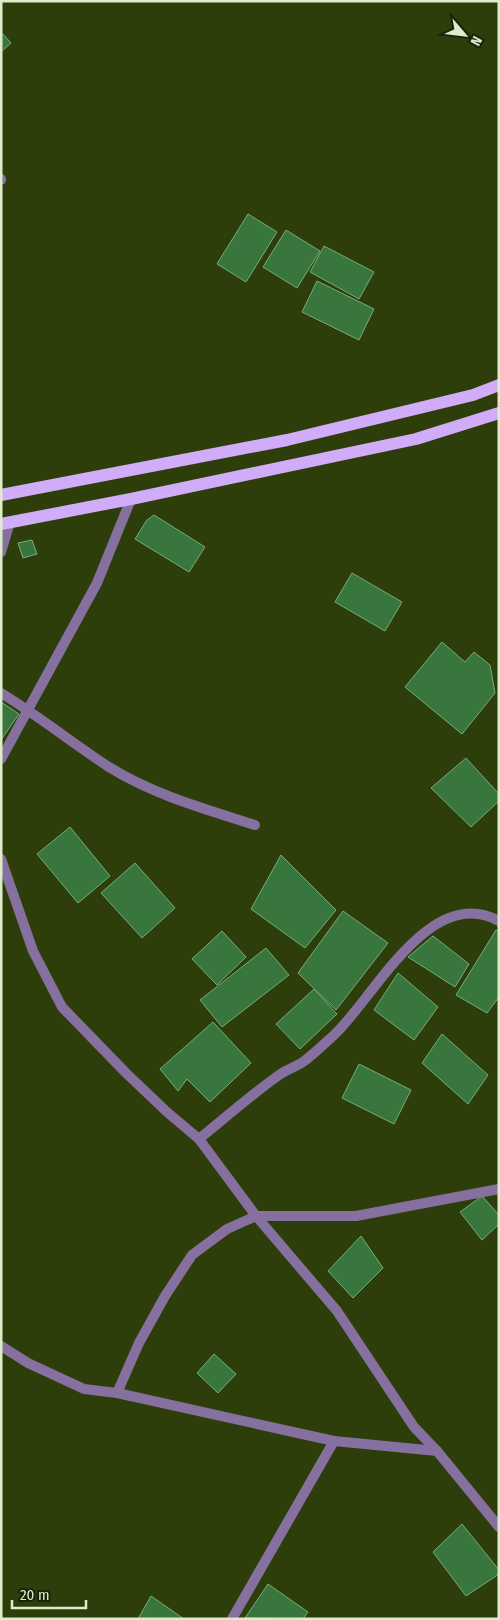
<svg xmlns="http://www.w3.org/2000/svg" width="500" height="1620" viewBox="0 0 500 1620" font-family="'Fira Sans Condensed',sans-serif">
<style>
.building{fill:#39763e;stroke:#76ad78}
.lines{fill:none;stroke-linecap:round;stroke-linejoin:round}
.street{stroke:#86709f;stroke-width:10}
.primary{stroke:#d0acf9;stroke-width:12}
</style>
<rect width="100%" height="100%" fill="#2e3e0b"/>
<g class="building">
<polygon points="1,32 11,43 1,52"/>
<polygon points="248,214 277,232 246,282 217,264"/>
<polygon points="286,230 320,251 297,288 263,267"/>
<polygon points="324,246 374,272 359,299 310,272"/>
<polygon points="317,281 374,309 359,340 302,312"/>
<polygon points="154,515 205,547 189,572 135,539 147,520"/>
<polygon points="32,540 37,554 23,558 18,543"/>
<polygon points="352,573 402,602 385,631 335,602"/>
<polygon points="442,642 465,662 474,652 490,665 495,693 462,734 405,687"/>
<polygon points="1,702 19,714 1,740"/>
<polygon points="466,758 499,794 499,801 471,827 431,788"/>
<polygon points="70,827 110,876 78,903 37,854"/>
<polygon points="281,855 336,910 305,948 251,909"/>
<polygon points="135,863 175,908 142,938 101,893"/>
<polygon points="343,911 388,943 336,1010 298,973"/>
<polygon points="496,930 499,931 499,997 487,1013 456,995"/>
<polygon points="222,931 246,957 217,985 192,959"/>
<polygon points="433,936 469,964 455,987 408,957"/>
<polygon points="266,948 289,975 222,1027 200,1000"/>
<polygon points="398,973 438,1007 414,1040 374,1010"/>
<polygon points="314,989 337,1014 300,1049 276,1024"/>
<polygon points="213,1022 251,1063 210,1102 187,1079 178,1091 160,1069"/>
<polygon points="442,1034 488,1075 468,1104 422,1063"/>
<polygon points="359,1064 411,1090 394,1124 342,1098"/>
<polygon points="482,1196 499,1215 499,1224 482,1240 460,1212"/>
<polygon points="361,1236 383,1268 353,1298 328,1271"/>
<polygon points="214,1354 236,1374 218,1393 197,1373"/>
<polygon points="462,1524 499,1570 499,1574 466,1596 433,1552"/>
<polygon points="268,1584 308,1612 303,1619 245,1618"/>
<polygon points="151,1596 184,1619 138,1619"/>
</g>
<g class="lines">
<g class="street">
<polyline points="1,179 1,180"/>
<polyline points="1,552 10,522"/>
<path d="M1,693C39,716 72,743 109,767C154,795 205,809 255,825"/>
<polyline points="1,759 97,583 131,499"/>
<polyline points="1,859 33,951 62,1007 126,1073 167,1112 199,1139 256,1216 337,1311 414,1427 437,1451 499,1527"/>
<path d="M199,1139C225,1118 251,1095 279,1075C286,1070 295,1067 303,1062C314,1054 324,1044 334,1035C374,998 430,883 499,921"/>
<polyline points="1,1346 28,1363 84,1389 117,1393 334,1441 437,1451"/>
<polyline points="117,1393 139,1343 165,1296 192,1255 227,1229 256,1216 356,1216 499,1189"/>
<polyline points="232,1619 334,1441"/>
</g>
<g class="primary">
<polyline points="1,495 287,440 473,395 499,385"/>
<polyline points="1,524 131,499 416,439 499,413"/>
</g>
</g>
<rect width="500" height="1620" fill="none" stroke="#deecca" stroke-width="5"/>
<g transform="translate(465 35) rotate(118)" stroke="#1a2307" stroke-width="4" paint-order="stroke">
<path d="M0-4L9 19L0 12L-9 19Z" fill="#deecca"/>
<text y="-8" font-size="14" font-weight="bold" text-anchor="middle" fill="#deecca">N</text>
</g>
<path d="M12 1600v8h74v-8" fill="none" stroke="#deecca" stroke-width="2.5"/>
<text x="20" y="1600" font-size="15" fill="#deecca" stroke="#1a2307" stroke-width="4" paint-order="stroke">20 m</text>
</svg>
